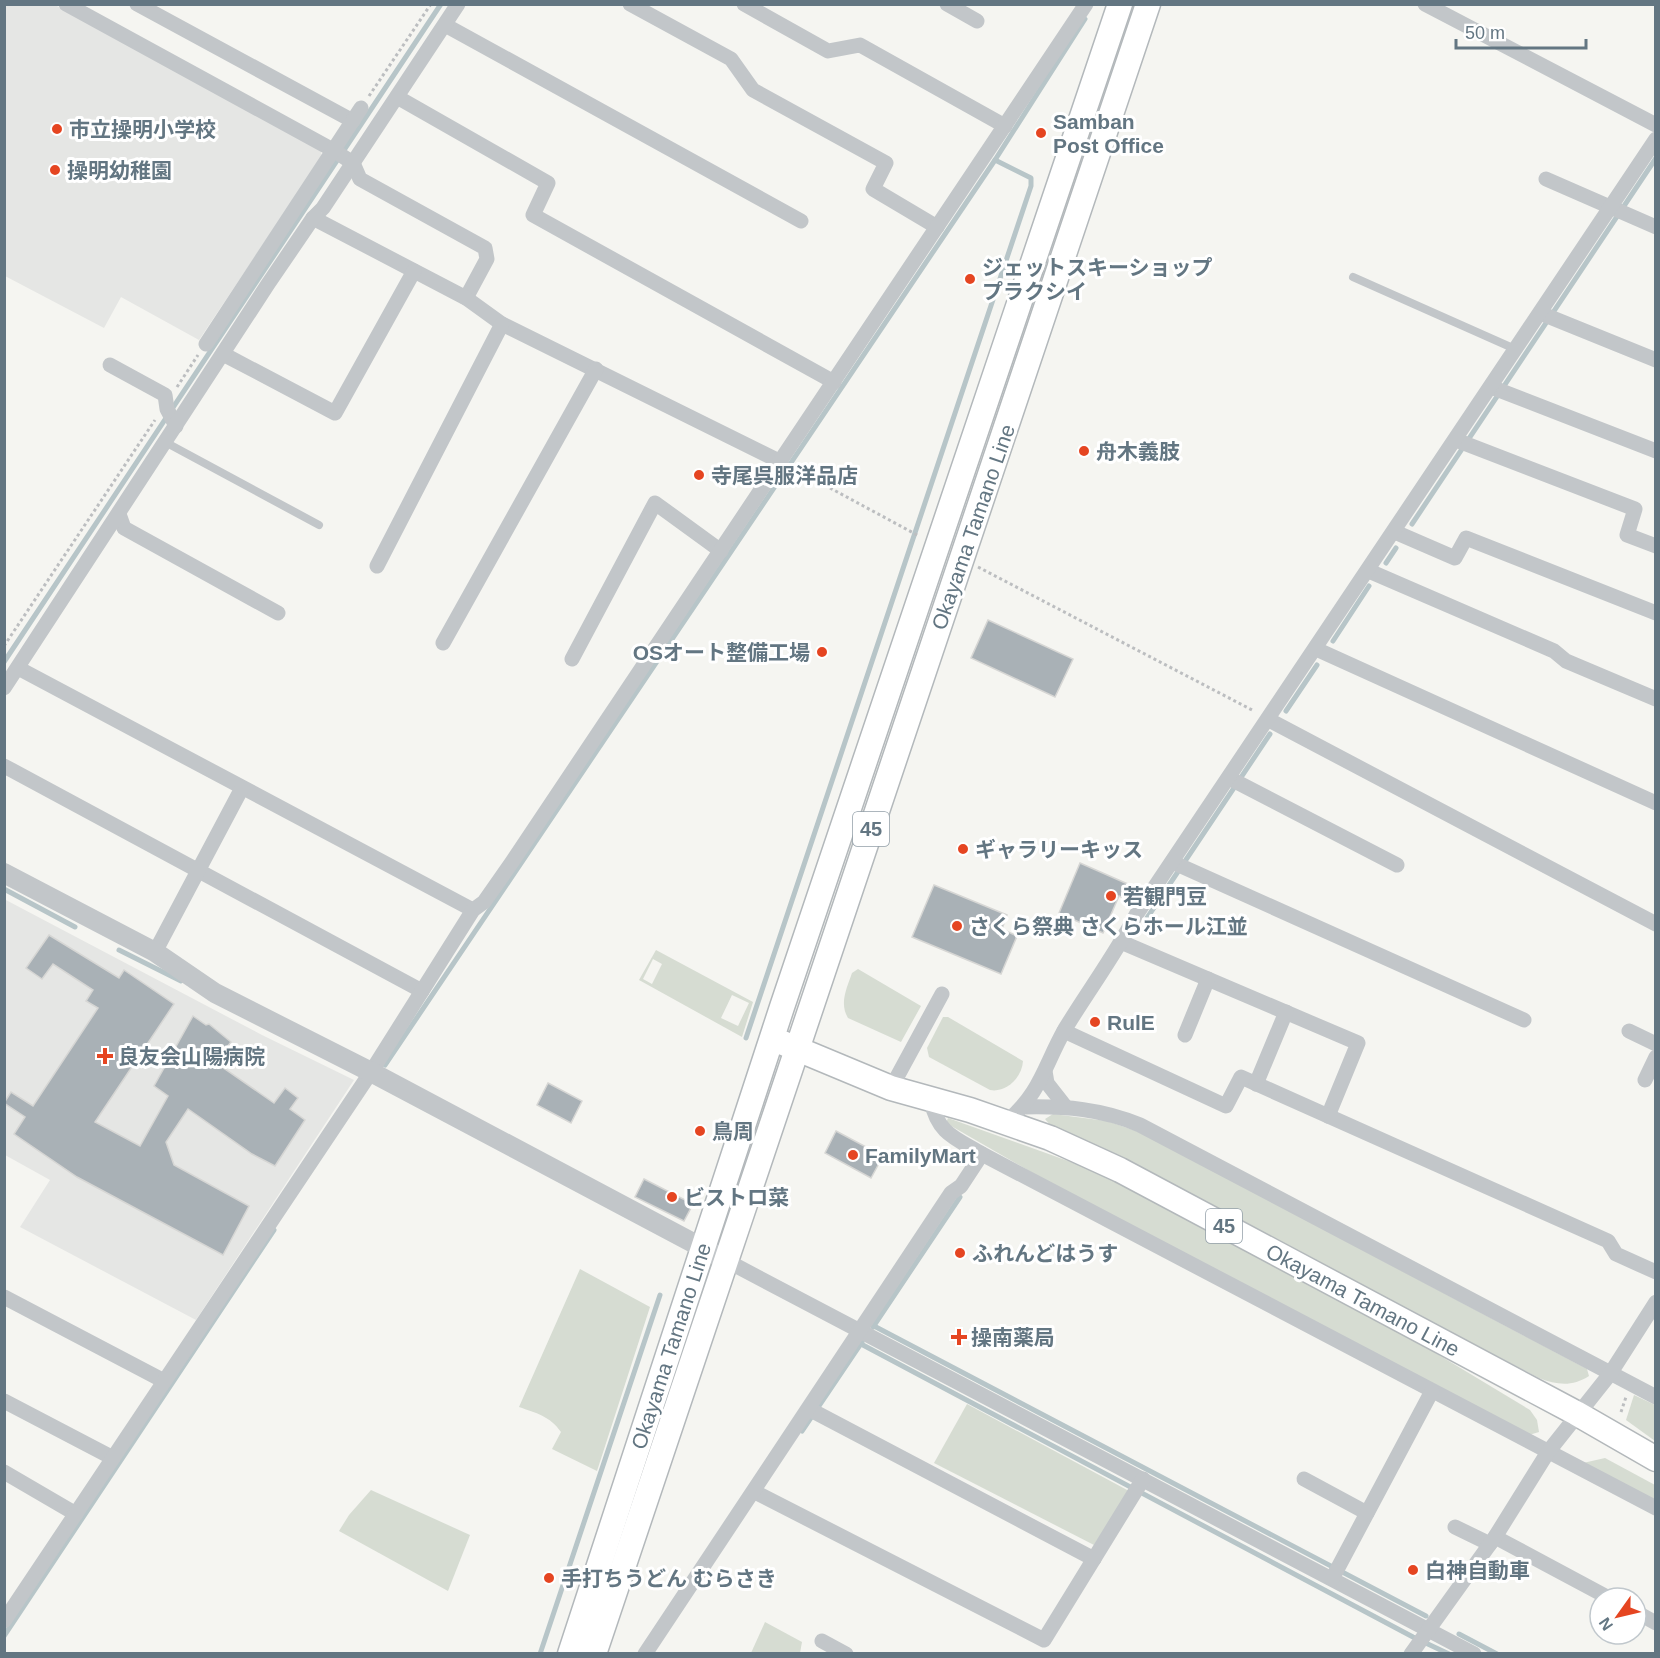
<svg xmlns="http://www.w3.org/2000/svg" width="1660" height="1658" viewBox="0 0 1660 1658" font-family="Helvetica,'Noto Sans JP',sans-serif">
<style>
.built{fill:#e5e6e4}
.green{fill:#d6dcd2;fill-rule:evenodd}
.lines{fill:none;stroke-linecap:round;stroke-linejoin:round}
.stream{stroke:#b7c5c8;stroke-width:5}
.building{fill:#a9b1b6;stroke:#d6d6d4;stroke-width:1.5}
.primary-casing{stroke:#b3b8bb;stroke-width:27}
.path{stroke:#bcbec0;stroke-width:3;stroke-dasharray:3 3;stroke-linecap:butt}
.service{stroke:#c2c6c9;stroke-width:8}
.minor{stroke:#c2c6c9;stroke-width:15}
.tertiary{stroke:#c2c6c9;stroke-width:20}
.primary{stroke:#fff;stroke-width:24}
.poi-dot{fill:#e54521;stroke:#fff;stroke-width:2}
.labels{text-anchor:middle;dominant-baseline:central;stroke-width:6;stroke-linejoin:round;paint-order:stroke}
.shield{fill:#fff;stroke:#929fa8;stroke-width:1.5}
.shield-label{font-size:20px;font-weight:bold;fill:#637682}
.poi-label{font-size:21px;font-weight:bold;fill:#637682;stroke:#fff;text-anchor:start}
.street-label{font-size:21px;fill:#637682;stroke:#fff}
</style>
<rect width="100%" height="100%" fill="#f5f5f1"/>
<g class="built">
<polygon points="4,5 55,5 320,148 322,156 199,340 121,297 104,328 5,276"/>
<polygon points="4,899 262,1035 354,1080 196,1320 20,1227 50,1180 5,1155"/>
</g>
<g class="green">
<path d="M656,950L753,1002L742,1037L639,980ZM653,959L662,964L652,984L643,979ZM732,995L749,1003L738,1026L721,1018Z"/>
<path d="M858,969L921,1006L901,1042L848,1018C839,1003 847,988 852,973Z"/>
<path d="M943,1017H948L1023,1061C1022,1078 1006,1093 990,1090L929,1057L927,1048Z"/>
<path d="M1053,1114L1107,1121L1142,1133L1587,1369L1589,1376C1572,1387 1557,1385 1539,1378L1091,1144L1051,1126L1045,1119Z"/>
<polygon points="948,1118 1096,1171 1399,1331 1530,1410 1537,1420 1539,1432 1529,1435 1057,1187 946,1123"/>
<path d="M580,1269L650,1307L597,1471L552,1449L561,1432C550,1416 536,1413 519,1407Z"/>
<polygon points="1634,1395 1655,1405 1655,1441 1626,1420"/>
<polygon points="967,1404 1129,1491 1094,1545 934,1463"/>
<polygon points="1605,1458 1655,1485 1655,1501 1583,1463"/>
<polygon points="371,1490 470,1535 448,1591 339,1531 349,1515"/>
<polygon points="765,1622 802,1642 800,1653 751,1653"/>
</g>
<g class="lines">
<g class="stream">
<polyline points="1412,524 1656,158"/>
<polyline points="1386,563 1396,548"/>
<polyline points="1333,641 1369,586"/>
<polyline points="4,662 441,4"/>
<polyline points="1286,711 1317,665"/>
<polyline points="4,889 75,927"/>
<polyline points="1147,918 1270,734"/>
<polyline points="119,950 181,981"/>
<polyline points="746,1038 1031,186 1031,178 995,160"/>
<polyline points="385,1065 995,160 1085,19"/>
<polyline points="874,1326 1426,1616"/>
<polyline points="873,1327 960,1197"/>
<polyline points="861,1344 1413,1637 1449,1654"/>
<polyline points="802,1431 862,1342"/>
<polyline points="1459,1634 1497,1654"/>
<polyline points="4,1636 274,1230"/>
<polyline points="540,1654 660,1295"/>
</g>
</g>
<g class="building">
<polygon points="988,620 1073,659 1055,697 971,658"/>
<polygon points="1080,863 1139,889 1133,902 1119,896 1103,933 1059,913"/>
<polygon points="934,885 1007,915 1002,929 1017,936 1001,974 912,937"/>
<polygon points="49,935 119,978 124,970 174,1004 95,1122 140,1146 168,1096 154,1086 193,1016 206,1025 209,1024 231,1042 215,1062 274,1103 285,1088 298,1098 290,1109 305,1120 275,1166 252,1154 188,1109 166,1142 174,1165 249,1206 223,1255 77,1177 14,1134 25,1117 4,1103 11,1092 33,1106 98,1008 86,1001 93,990 53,964 42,979 26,968"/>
<polygon points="548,1083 582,1101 571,1123 537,1105"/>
<polygon points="836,1131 883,1156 871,1178 825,1153"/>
<polygon points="644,1179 693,1204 684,1221 635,1197"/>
</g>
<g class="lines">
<g class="primary-casing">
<g id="primary">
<polyline points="783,1043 891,1088 970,1110 1050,1138 1120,1170 1576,1413 1656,1459"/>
<polyline points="570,1654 782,1007 1120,4"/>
<polyline points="594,1654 1148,4"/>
</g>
</g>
<g class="path">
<polyline points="369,96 431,4"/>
<polyline points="177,387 198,355"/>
<polyline points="793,468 919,536"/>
<polyline points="978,567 1254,711"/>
<polyline points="4,646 155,420"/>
<polyline points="1621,1412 1626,1397"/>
</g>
<g class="service">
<polyline points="1353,277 1515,349"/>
<polyline points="165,442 319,525"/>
</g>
<g class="minor">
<polyline points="66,4 333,150 353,163 360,179 485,248 487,259 466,298"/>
<polyline points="137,4 353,121"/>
<polyline points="630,4 731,59 753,90 886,163 873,189 937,227"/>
<polyline points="744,4 828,51 860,45 1005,126"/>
<polyline points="947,4 977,21"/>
<polyline points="1425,4 1656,125"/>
<polyline points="445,25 801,221"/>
<polyline points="397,97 548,183 533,215 834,382"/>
<polyline points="1546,179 1656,227"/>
<polyline points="313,218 466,298 502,324 781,462"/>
<polyline points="1540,313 1656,360"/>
<polyline points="206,344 361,108"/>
<polyline points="223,354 335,413 414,271"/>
<polyline points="110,365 165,395 167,409 176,426"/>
<polyline points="1491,387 1656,451"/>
<polyline points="1456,440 1635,509 1627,535 1656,546"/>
<polyline points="119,514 124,528 278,613"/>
<polyline points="1395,532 1455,558 1466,538 1656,613"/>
<polyline points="377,566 502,324"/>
<polyline points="1369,571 1554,651 1566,661 1656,699"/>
<polyline points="443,643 596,369"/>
<polyline points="1316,649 1656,803"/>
<polyline points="572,659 655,503 721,551"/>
<polyline points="18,668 473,910"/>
<polyline points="4,688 268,284 313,218 323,208 458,4"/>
<polyline points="1269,720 1656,924"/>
<polyline points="4,766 422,991"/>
<polyline points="1229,778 1397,865"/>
<polyline points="1172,862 1524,1020"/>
<polyline points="1121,942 1358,1043 1328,1116"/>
<polyline points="155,952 242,788"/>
<polyline points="1064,1031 1226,1106 1241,1077 1608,1241 1616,1254 1656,1272"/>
<polyline points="1629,1031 1656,1044"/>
<polyline points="1185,1035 1208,979"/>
<polyline points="1045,1071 1047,1083 1065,1106"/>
<polyline points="1645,1080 1656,1057"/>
<polyline points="1256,1084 1286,1012"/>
<polyline points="891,1088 942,994"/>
<path d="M931,1101C938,1134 955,1138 982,1154L1656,1508"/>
<path d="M1024,1107C1065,1106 1102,1109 1140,1125L1656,1397"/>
<path d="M1006,1122C1041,1093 1044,1066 1065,1029C1088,991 1115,955 1136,915L1656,139"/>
<polyline points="727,1261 1474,1654"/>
<polyline points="4,1297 164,1381"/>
<polyline points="4,1401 113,1458"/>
<polyline points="809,1409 1094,1559"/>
<polyline points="4,1472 76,1514"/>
<polyline points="1304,1479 1367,1513"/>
<polyline points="755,1492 1044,1640 1143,1479"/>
<polyline points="1455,1527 1490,1544"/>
<polyline points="1495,1537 1609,1598"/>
<polyline points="1332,1579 1432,1391"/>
<polyline points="1636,1612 1656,1623"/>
<polyline points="4,1621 371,1072 473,910 484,902 512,862 1086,4"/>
<polyline points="822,1641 846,1654"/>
<polyline points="645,1654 951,1193 961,1186 982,1154"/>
<polyline points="1411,1654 1495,1537 1548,1452 1610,1374 1656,1302"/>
</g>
<polyline class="tertiary" points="4,873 155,952 215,993 371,1072 714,1254"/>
<use href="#primary" class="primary"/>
</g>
<g class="poi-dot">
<circle cx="57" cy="129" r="6"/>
<circle cx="1041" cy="133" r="6"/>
<circle cx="55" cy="170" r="6"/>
<circle cx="970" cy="279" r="6"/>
<circle cx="1084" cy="451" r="6"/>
<circle cx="699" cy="475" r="6"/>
<circle cx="822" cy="652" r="6"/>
<circle cx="963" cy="849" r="6"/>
<circle cx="1111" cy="896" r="6"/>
<circle cx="957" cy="926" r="6"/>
<circle cx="1095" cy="1022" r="6"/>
<path d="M102 1047h6v6h6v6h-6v6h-6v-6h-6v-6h6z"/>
<circle cx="700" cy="1131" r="6"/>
<circle cx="853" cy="1155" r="6"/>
<circle cx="672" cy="1197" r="6"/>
<circle cx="960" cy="1253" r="6"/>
<path d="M956 1328h6v6h6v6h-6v6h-6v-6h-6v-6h6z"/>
<circle cx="1413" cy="1570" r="6"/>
<circle cx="549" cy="1578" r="6"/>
</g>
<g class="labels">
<g class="shield">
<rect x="853" y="812" width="36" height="34" rx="4.5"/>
<rect x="1206" y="1209" width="36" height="34" rx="4.5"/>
</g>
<g class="shield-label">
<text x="871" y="829">45</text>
<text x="1224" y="1226">45</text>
</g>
<g class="poi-label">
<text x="1053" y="121">Samban<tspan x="1053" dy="24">Post Office</tspan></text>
<text x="69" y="129">市立操明小学校</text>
<text x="67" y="170">操明幼稚園</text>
<text x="982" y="267">ジェットスキーショップ<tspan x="982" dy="24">プラクシイ</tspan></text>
<text x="1096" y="451">舟木義肢</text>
<text x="711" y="475">寺尾呉服洋品店</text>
<text x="810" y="652" text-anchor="end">OSオート整備工場</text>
<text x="975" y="849">ギャラリーキッス</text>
<text x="1123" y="896">若観門豆</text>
<text x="969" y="926">さくら祭典 さくらホール江並</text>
<text x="1107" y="1022">RulE</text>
<text x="118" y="1056">良友会山陽病院</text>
<text x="712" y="1131">鳥周</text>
<text x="865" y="1155">FamilyMart</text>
<text x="684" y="1197">ビストロ菜</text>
<text x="972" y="1253">ふれんどはうす</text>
<text x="971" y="1337">操南薬局</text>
<text x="1425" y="1570">白神自動車</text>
<text x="561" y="1578">手打ちうどん むらさき</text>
</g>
<g class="street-label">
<text transform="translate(973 527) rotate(-71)">Okayama Tamano Line</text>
<text transform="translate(1363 1300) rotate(28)">Okayama Tamano Line</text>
<text transform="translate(671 1346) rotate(-72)">Okayama Tamano Line</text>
</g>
</g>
<rect width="1660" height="1658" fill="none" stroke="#637682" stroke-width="12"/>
<g transform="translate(1618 1616) rotate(236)"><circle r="28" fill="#ffffff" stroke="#c1c8cd" stroke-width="1.5"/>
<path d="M0-4.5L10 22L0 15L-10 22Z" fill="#e54521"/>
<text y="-9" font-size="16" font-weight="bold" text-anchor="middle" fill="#637682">N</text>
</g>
<path d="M1456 39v9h130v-9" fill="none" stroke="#637682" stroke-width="3"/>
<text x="1465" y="39" font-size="18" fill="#637682" stroke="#ffffff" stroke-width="4.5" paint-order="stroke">50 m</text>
</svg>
